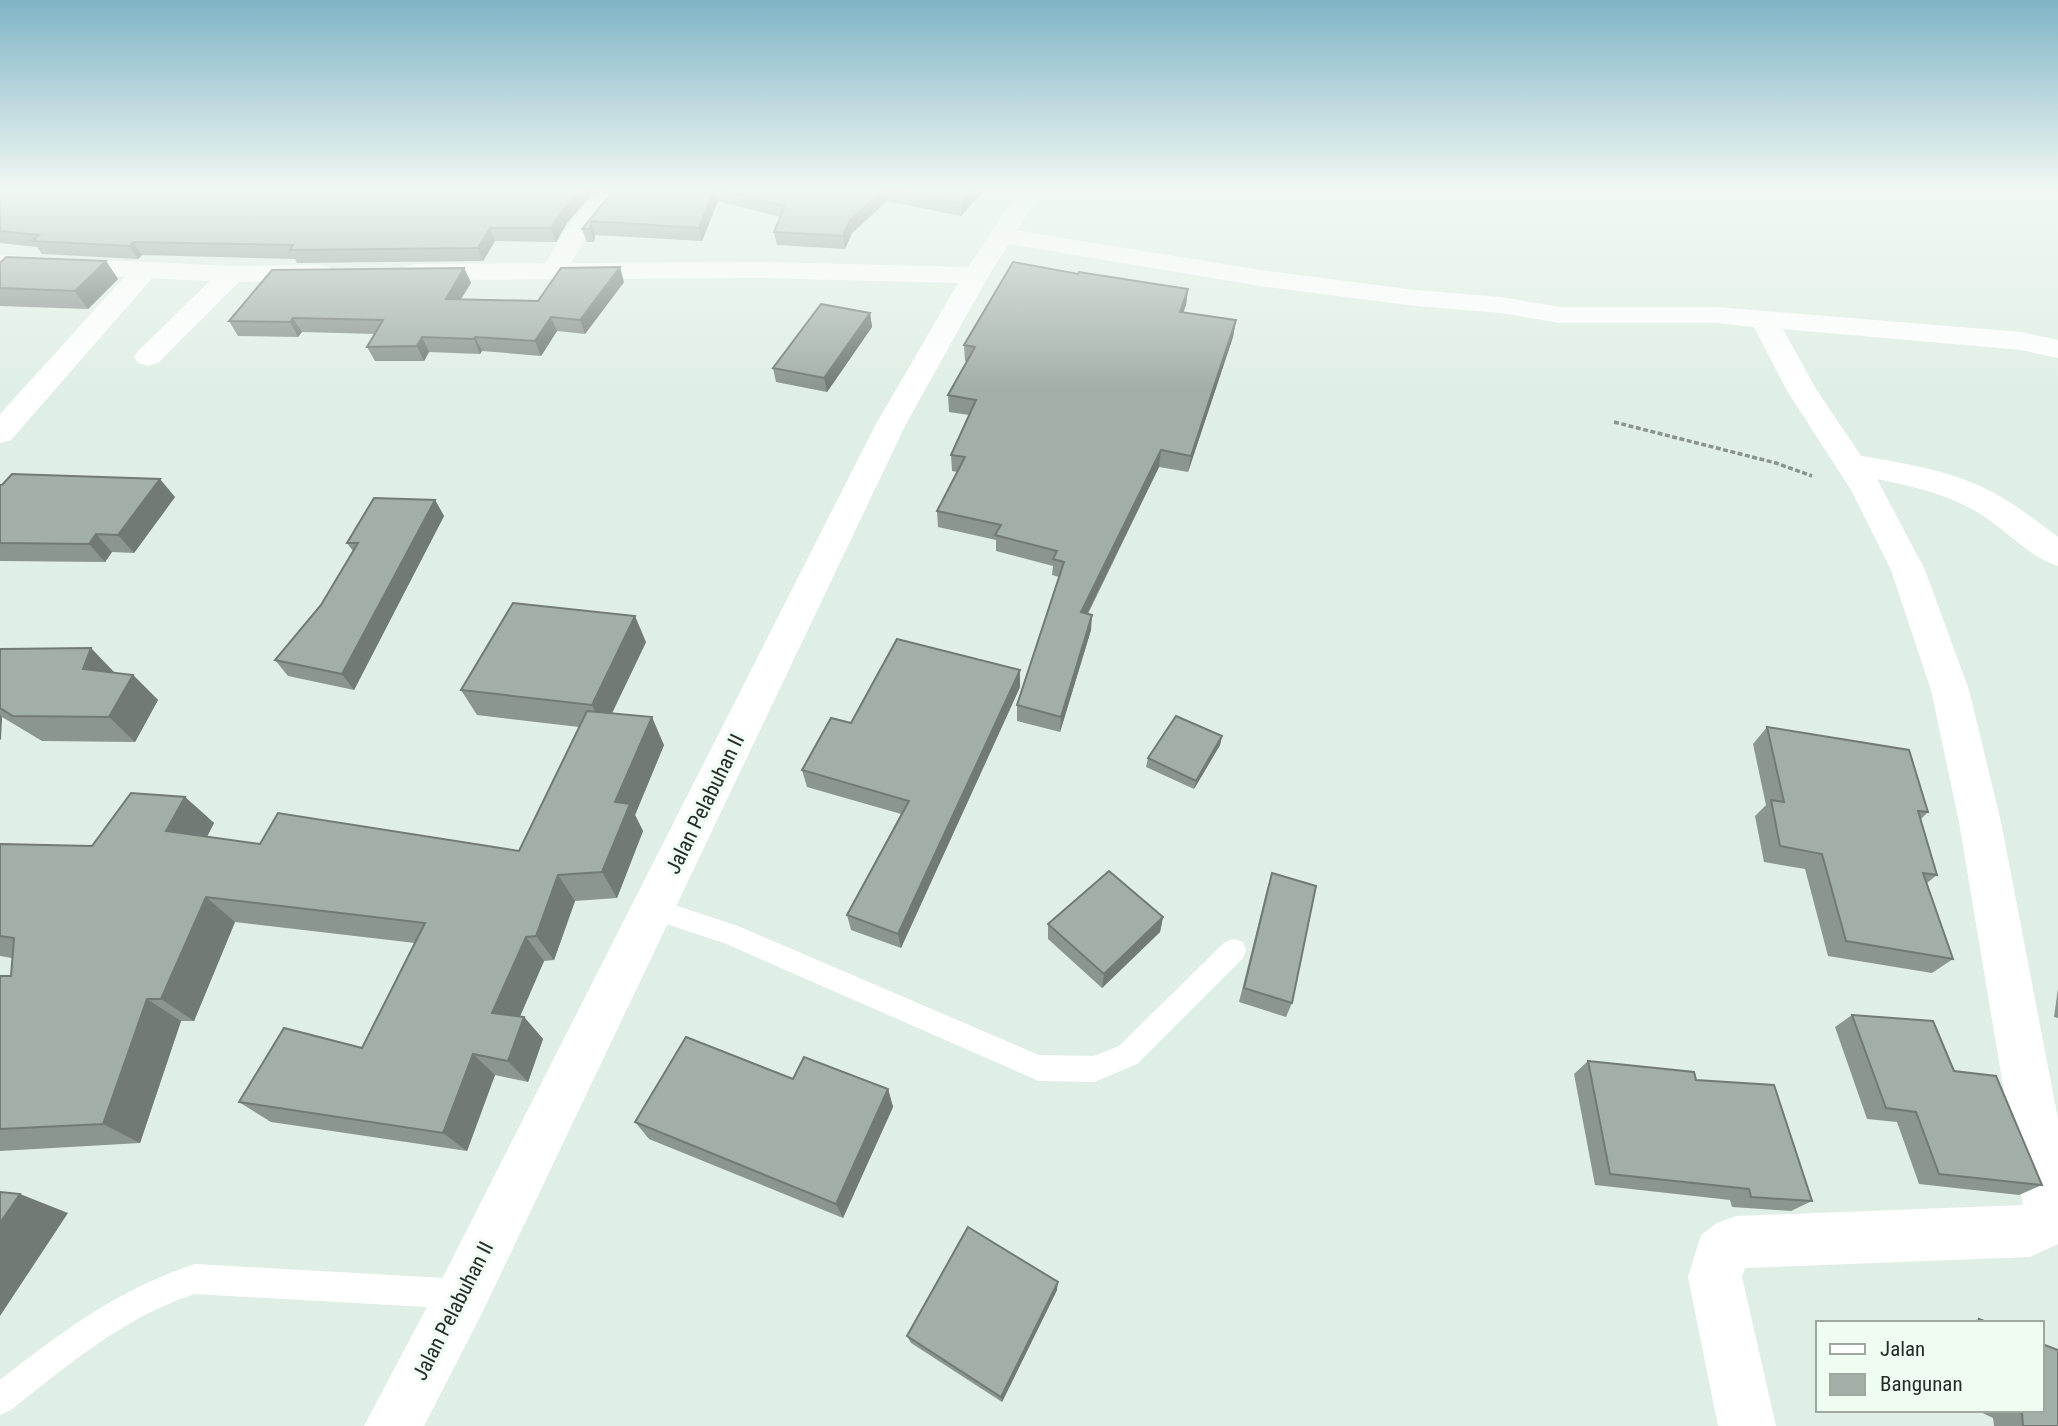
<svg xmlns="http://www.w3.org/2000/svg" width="2058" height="1426" viewBox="0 0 2058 1426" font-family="'Roboto Condensed',sans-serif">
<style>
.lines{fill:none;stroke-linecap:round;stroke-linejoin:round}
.path{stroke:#8a948e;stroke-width:3.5;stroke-dasharray:5 2.5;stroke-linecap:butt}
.lane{fill:#fff;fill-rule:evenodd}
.street{fill:#fff;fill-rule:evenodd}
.secondary{fill:#fff;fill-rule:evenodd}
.wall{fill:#8b968f}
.shaded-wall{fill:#717a74}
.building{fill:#a2afa6;stroke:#717a74;stroke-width:2}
.labels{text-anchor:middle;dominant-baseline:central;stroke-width:6;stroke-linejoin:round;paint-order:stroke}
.street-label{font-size:21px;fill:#262b28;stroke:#eefcf2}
</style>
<rect width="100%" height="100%" fill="#e0efe5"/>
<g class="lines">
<polyline class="path" points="1614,422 1776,463 1812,476"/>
<g class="lane">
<polygon points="653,898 738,926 1039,1055 1094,1056 1119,1046 1225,942 1234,939 1243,942 1246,950 1243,958 1137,1064 1094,1082 1039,1081 724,943 645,917 641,909 645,901"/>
<path d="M195,1264L462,1279L472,1284L477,1294L472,1304L462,1309L195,1294C124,1317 69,1364 11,1410L0,1415V1380C64,1330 117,1290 195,1264Z"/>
</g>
<g class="street">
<polygon points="599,190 624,190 589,233 563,276 554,278 545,276 541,270 569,225"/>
<path d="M1002,228L1260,270L1416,290L1501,297L1560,307H1717L2021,332L2058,340V358L2021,350L1783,329L1816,389L1861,456C1903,463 1948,470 1986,489C2012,501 2035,520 2058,537V566C2031,558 2009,533 1985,517C1952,495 1916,487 1877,479L1925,570L1969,690L2001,822L2058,1119V1244L2030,1257L1745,1268L1742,1277L1776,1426H1718L1688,1277L1701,1235L1717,1223L1736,1216L2023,1205L1959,822L1931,690L1891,570L1851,490L1786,389L1754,327L1717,323H1560L1501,313L1416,306L1260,286L993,241L989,236L993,231Z"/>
<polygon points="145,262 154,264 158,270 154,276 11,440 0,443 0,414 136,264"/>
<polygon points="232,266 241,268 245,274 241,280 158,363 148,366 138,363 134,357 138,351 223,268"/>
</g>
<g class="secondary">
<polygon points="1019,190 1043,190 989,275 906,424 482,1313 424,1426 364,1426 444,1275 876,424 958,283 763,278 415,280 406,278 402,272 406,266 415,264 763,262 968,267"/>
<polygon points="0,255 232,266 320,265 329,267 333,273 329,279 320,281 232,282 0,271"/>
</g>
</g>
<g class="wall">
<polygon points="0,190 567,223 556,242 495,241 483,261 297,263 295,259 142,255 138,259 42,254 37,247 0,243"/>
<polygon points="614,190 984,190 961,216 887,201 852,233 845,249 777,245 774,232 780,217 718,201 702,241 595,235 594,242 587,242 582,229"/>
<polygon points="106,261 118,279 88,309 0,306 0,263"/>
<polygon points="464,268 471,283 461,299 538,301 624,282 585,334 557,331 541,356 482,351 480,354 429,352 424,361 375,361 367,347 375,334 302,332 298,337 238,336 229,321"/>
<polygon points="1078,274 1188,289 1186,305 1183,312 1236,320 1233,337 1188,472 1159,467 1088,614 1091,630 1060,732 1017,721 1017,705 1059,577 1052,575 1053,566 996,551 996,540 938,527 937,511 957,472 952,471 951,455 969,415 949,412 948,395 967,362 965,361 964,345"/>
<polygon points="870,313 872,327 827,392 776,382 773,368"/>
<polygon points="0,485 175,497 134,553 112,552 105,562 0,561"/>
<polygon points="435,500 444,516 354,690 288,676 275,660 321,605 353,551 347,543"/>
<polygon points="646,642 612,713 664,745 635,815 643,831 617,898 575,901 554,960 544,961 520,1016 524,1017 543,1039 528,1082 495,1075 467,1151 271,1122 239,1102 362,1048 415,943 235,922 194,1021 181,1021 140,1143 0,1151 0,976 11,976 12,958 0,956 0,844 92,846 185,797 214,823 207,837 260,844 519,851 579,727 477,715 461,690"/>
<polygon points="0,649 115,673 133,675 158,700 135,742 42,741 2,717 0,740"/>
<polygon points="1020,687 901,948 851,930 847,915 901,814 807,787 802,770 851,723"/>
<polygon points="1767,727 1928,812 1921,819 1937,875 1927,883 1953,959 1932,973 1828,956 1805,869 1764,862 1755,816 1766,805 1753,744"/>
<polygon points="1222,736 1220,745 1194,789 1146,767 1148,758"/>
<polygon points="1272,873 1292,1003 1286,1017 1239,1002 1267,889"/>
<polygon points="1163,917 1160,932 1102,988 1048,939 1048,924"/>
<polygon points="2058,988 2058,1018 2054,1017"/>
<polygon points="1852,1015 1954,1071 2042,1185 2019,1195 1919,1184 1897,1122 1867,1119 1835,1027"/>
<polygon points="1588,1061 1696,1080 1812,1201 1791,1211 1732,1207 1730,1200 1595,1185 1574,1074"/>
<polygon points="793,1079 888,1089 893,1107 843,1218 649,1139 635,1122"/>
<polygon points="1057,1290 1002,1402 911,1343 907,1336"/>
<polygon points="1979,1319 1989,1323 1965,1323"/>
<polygon points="1976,1410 2042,1410 2058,1426 1994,1426 1993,1418"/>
</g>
<g class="shaded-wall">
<polygon points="581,190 596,190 567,223 556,242 551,228 563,210"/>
<polygon points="714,190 715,190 718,201 702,241 699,228"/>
<polygon points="884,190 886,190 887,201 852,233 845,249 843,236 850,220"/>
<polygon points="972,190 984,190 961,216 961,203"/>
<polygon points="591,221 595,235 594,242 590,229"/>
<polygon points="490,228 495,241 483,261 478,248"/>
<polygon points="133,242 142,255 138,259 130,246"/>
<polygon points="106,261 118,279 88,309 75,291"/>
<polygon points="620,267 624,282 585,334 580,320"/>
<polygon points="464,268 471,283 452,313 446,299"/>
<polygon points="1188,289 1186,305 1178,328 1180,312"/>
<polygon points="870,313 872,327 827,392 824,378"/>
<polygon points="551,317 557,331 541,356 535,341"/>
<polygon points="293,318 302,332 298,337 290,322"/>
<polygon points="1236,320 1233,337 1188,472 1191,456"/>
<polygon points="422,337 429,352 424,361 417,346"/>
<polygon points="475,337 482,351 480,354 474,339"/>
<polygon points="1161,450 1159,467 1080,628 1081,612"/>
<polygon points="160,479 175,497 134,553 118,535"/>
<polygon points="435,500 444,516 354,690 342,674"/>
<polygon points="96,534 112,552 105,562 89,544"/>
<polygon points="1092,615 1091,630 1060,732 1061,717"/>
<polygon points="635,616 646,642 604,730 592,705"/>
<polygon points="91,648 116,674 83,669"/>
<polygon points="1020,670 1020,687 901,948 898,934"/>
<polygon points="133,675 158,700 135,742 109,717"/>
<polygon points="0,715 2,717 1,740 0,739"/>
<polygon points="652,717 664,745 635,815 643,831 617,898 602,872 615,802"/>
<polygon points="1222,736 1220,745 1194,789 1196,781"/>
<polygon points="185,797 214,823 196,857 166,831"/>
<polygon points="558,875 575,901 554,960 536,936"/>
<polygon points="206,897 235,922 194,1021 161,999"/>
<polygon points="1163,917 1160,932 1102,988 1104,974"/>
<polygon points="526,937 544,961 512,1035 492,1013"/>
<polygon points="147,999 181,1021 140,1143 103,1124"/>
<polygon points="524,1017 543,1039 528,1082 508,1061"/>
<polygon points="473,1054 495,1075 467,1151 443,1133"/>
<polygon points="888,1089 893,1107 843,1218 836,1204"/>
<polygon points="20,1194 68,1213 0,1316 0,1223"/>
<polygon points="1058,1282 1057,1290 1002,1402 1001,1397"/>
</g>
<g class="building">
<polygon points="0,190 581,190 563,210 551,228 490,228 478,248 290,250 293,245 133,242 130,246 32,241 39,235 0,231"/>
<polygon points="614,190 714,190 699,228 591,221 590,229 582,229"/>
<polygon points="721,190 884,190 850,220 843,236 774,232 785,206"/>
<polygon points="896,190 972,190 961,203"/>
<polygon points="6,257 106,261 75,291 0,288 0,263"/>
<polygon points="1013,262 1078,274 1079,272 1188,289 1180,312 1236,320 1191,456 1161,450 1081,612 1092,615 1061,717 1017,705 1064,562 1053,559 1057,551 995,535 1001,525 937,511 965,457 951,455 976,400 948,395 975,347 964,345"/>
<polygon points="620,267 580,320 551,317 535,341 475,337 474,339 422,337 417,346 367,347 383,320 293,318 290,322 229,321 272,270 464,268 446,299 538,301 561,268"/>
<polygon points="821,304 870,313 824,378 773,368"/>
<polygon points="12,474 160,479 118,535 96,534 89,544 0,543 0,485 2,485"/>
<polygon points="374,498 435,500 342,674 275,660 321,605 358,543 347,543"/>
<polygon points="513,603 635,616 592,705 461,690"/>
<polygon points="897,639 1020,670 898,934 847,915 909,801 802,770 831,718 851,723"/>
<polygon points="91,648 83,669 133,675 109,717 13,716 0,708 0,649"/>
<polygon points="587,711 652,717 615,802 630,804 602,872 558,875 536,936 526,937 492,1013 524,1017 508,1061 473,1054 443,1133 239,1102 284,1028 362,1048 425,923 206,897 161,999 147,999 103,1124 0,1129 0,976 11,976 14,938 0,936 0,844 92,846 131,793 185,797 166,831 260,844 278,813 519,851"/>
<polygon points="1176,716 1222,736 1196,781 1148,758"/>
<polygon points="1767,727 1909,750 1928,812 1918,811 1937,875 1923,873 1953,959 1846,941 1822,854 1780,846 1771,800 1784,802"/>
<polygon points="1109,871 1163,917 1104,974 1048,924"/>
<polygon points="1272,873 1316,886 1292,1003 1244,988"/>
<polygon points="1852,1015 1933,1021 1954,1071 1996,1076 2042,1185 1939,1174 1916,1112 1886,1108"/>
<polygon points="686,1037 793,1079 804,1057 888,1089 836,1204 635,1122"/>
<polygon points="1588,1061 1694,1072 1696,1080 1774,1085 1812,1201 1751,1197 1749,1189 1610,1174"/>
<polygon points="0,1192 20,1194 0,1223"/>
<polygon points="968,1227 1058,1282 1001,1397 907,1336"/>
<polygon points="1979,1319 1989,1323 1979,1323"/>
<polygon points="2042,1344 2058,1350 2058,1426 2023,1426 2022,1413 2016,1410 2042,1410"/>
</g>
<linearGradient id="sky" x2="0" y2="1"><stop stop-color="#7fb4c6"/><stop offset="0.49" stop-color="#f1f8f3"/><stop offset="1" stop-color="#f1f8f3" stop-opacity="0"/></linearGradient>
<rect width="2058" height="389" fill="url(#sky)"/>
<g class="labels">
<g class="street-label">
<text transform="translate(705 804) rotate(-64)">Jalan Pelabuhan II</text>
<text transform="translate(453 1311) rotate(-63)">Jalan Pelabuhan II</text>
</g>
</g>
<rect x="1816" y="1321" width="228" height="91" fill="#eefcf2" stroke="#9ea8a1" stroke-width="2"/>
<rect x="1830" y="1344" width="35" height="10" fill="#ffffff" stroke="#9ea8a1" stroke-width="2"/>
<text x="1880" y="1356" font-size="21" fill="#262b28">Jalan</text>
<rect x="1830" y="1374" width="35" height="21" fill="#a2afa6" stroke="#9ea8a1" stroke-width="2"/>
<text x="1880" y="1391" font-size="21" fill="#262b28">Bangunan</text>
</svg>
